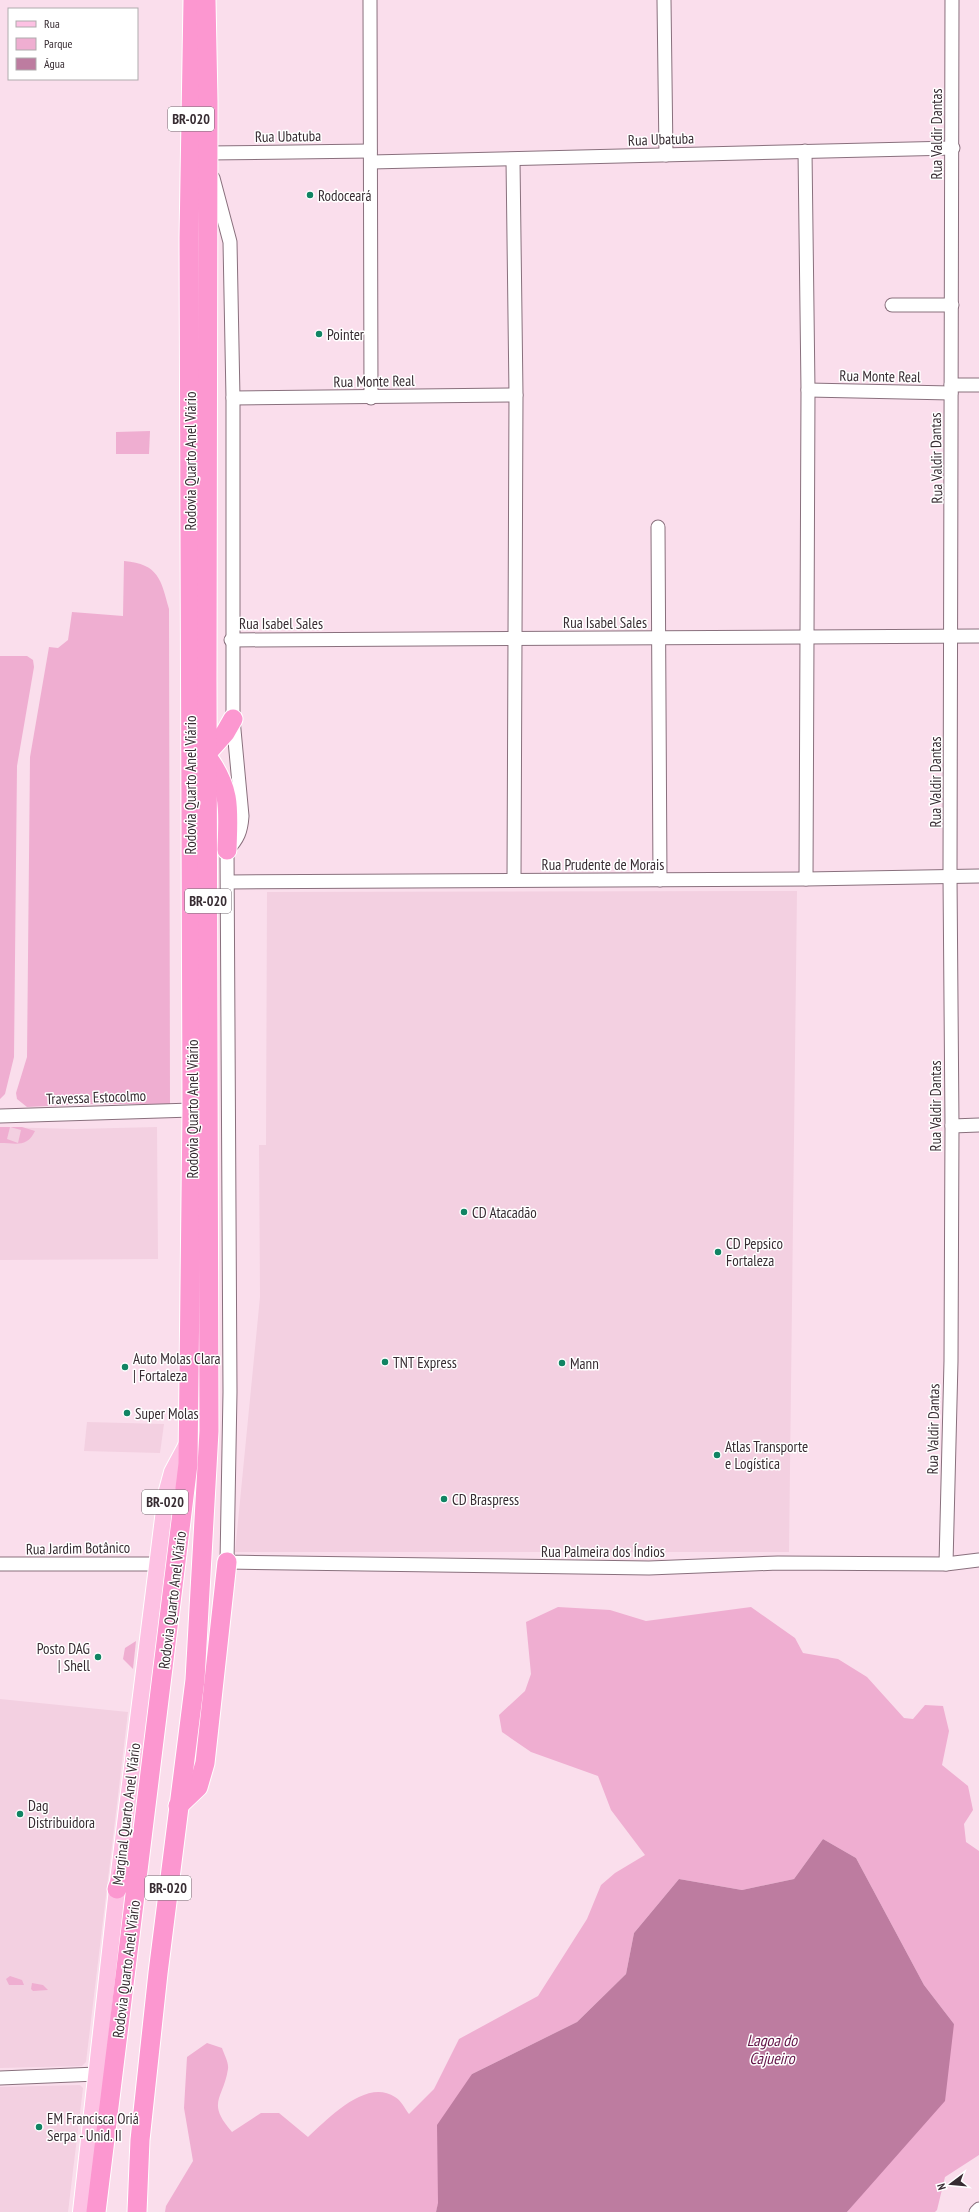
<svg xmlns="http://www.w3.org/2000/svg" width="979" height="2212" viewBox="0 0 979 2212" font-family="'PT Sans Narrow',sans-serif">
<style>
.built{fill:#f3d0e1}
.green{fill:#efaed1;fill-rule:evenodd}
.water{fill:#bd7ca0}
.lines{fill:none;stroke-linecap:round;stroke-linejoin:round}
.minor-casing{stroke:#89707d;stroke-width:15}
.major-casing{stroke:#fff;stroke-width:18}
.highway-casing{stroke:#fff;stroke-width:21}
.minor{stroke:#fff;stroke-width:13}
.major{stroke:#fdc1e3;stroke-width:16}
.highway{stroke:#fc97d0;stroke-width:19}
.poi-dot{fill:#108463;stroke:#fff;stroke-width:1.5}
.labels{text-anchor:middle;dominant-baseline:central;stroke-width:3;stroke-linejoin:round;paint-order:stroke}
.shield{fill:#fff;stroke:#736b70;stroke-width:1}
.shield-label{font-size:14px;font-weight:bold;fill:#372c32}
.street-label{font-size:15px;fill:#372c32;stroke:#fff}
.poi-label{font-size:15px;fill:#372c32;stroke:#fff;text-anchor:start}
.water-label{font-size:16px;font-style:italic;fill:#621346;stroke:#fff}
</style>
<rect width="100%" height="100%" fill="#fadeec"/>
<g class="built">
<polygon points="797,891 789,1552 235,1552 260,1297 259,1145 266,1145 267,892"/>
<polygon points="0,1127 75,1129 157,1127 158,1259 0,1260"/>
<polygon points="87,1422 164,1424 160,1453 84,1451"/>
<polygon points="0,1699 128,1712 86,2062 82,2066 0,2068"/>
<polygon points="80,2085 83,2088 68,2212 0,2212 0,2087"/>
</g>
<g class="green">
<polygon points="150,431 149,454 116,454 116,432"/>
<path d="M124,561C159,564 161,580 169,609L170,1104H87L27,1107L17,1099L16,1093L27,1057L30,757L49,647L58,648L68,640L72,612L123,616Z"/>
<polygon points="0,656 27,656 33,660 34,667 17,766 14,1057 5,1094 0,1099"/>
<path d="M0,1127H22L35,1131C27,1148 16,1143 0,1143ZM10,1127L21,1130L18,1143L7,1139Z"/>
<path d="M558,1607L610,1610L646,1621L751,1607L795,1638L803,1653L838,1659L867,1677L904,1718L913,1719L925,1705L943,1706L949,1731L942,1765L968,1786L973,1810L964,1824L966,1842L979,1851V2155L945,2177L937,2210L935,2212H847L883,2169L954,2024L924,1985L856,1858L823,1839L794,1879L742,1890L679,1879L634,1933L626,1974L577,2022L472,2074L436,2212H165L166,2206L193,2161L184,2108L187,2057L207,2043L222,2048C224,2054 229,2063 228,2069C223,2100 206,2102 232,2132L261,2113H279L308,2137C328,2119 366,2078 395,2097C401,2100 405,2109 409,2114L434,2089L459,2039L538,1996L587,1919L601,1885L615,1873L645,1855L611,1810L598,1776L531,1752L502,1732L499,1715L525,1691L531,1674L526,1622Z"/>
<polygon points="136,1641 133,1669 123,1659 125,1648"/>
<polygon points="10,1976 22,1980 24,1985 9,1985 6,1979"/>
<polygon points="32,1983 43,1985 48,1990 33,1991 31,1989"/>
</g>
<polygon class="water" points="823,1839 856,1858 924,1985 954,2024 945,2101 847,2212 436,2212 438,2203 437,2125 472,2074 577,2022 626,1974 634,1933 679,1879 742,1890 794,1879"/>
<g class="lines">
<g class="minor-casing">
<g id="minor">
<polyline points="370,0 371,398"/>
<polyline points="664,0 666,155"/>
<polyline points="805,151 808,390 806,879"/>
<polyline points="207,153 370,151"/>
<polyline points="513,160 516,395 514,880"/>
<polyline points="371,162 953,148"/>
<path d="M213,178L230,242L233,398V719L242,816C241,831 238,839 227,850L230,1392L227,1562L649,1568L778,1563L946,1564L979,1560"/>
<polyline points="892,305 952,305"/>
<polyline points="951,385 979,385"/>
<polyline points="808,390 951,393"/>
<polyline points="233,398 516,395"/>
<polyline points="658,527 660,880"/>
<polyline points="231,640 979,636"/>
<polyline points="228,882 806,879 979,876"/>
<polyline points="0,1116 192,1110"/>
<polyline points="952,1126 979,1125"/>
<polyline points="0,1564 157,1564"/>
<polyline points="946,1564 951,1361 952,1126 950,876 952,0"/>
<polyline points="0,2078 97,2074"/>
<polyline points="976,2212 979,2209"/>
</g>
</g>
<g class="major-casing">
<polyline id="major" points="81,2212 117,1889 166,1494 172,1472 187,1444"/>
</g>
<g class="highway-casing">
<g id="highway">
<polyline points="208,752 225,733 233,719"/>
<path d="M208,758C232,791 228,812 227,850"/>
<polyline points="178,1806 198,1787 205,1763 227,1562"/>
<polyline points="117,1889 134,1847"/>
<polyline points="96,2212 188,1464 192,1110 189,238 193,0"/>
<polyline points="137,2212 140,2140 158,1973 195,1680 209,1431 207,681 208,101 206,0"/>
</g>
</g>
<use href="#minor" class="minor"/>
<use href="#major" class="major"/>
<use href="#highway" class="highway"/>
</g>
<g class="poi-dot">
<circle cx="310" cy="195" r="4"/>
<circle cx="319" cy="334" r="4"/>
<circle cx="464" cy="1212" r="4"/>
<circle cx="718" cy="1252" r="4"/>
<circle cx="385" cy="1362" r="4"/>
<circle cx="562" cy="1363" r="4"/>
<circle cx="125" cy="1367" r="4"/>
<circle cx="127" cy="1413" r="4"/>
<circle cx="717" cy="1455" r="4"/>
<circle cx="444" cy="1499" r="4"/>
<circle cx="98" cy="1657" r="4"/>
<circle cx="20" cy="1814" r="4"/>
<circle cx="39" cy="2127" r="4"/>
</g>
<g class="labels">
<g class="shield">
<rect x="168" y="107" width="46" height="24" rx="3"/>
<rect x="185" y="889" width="46" height="24" rx="3"/>
<rect x="142" y="1490" width="46" height="24" rx="3"/>
<rect x="145" y="1876" width="46" height="24" rx="3"/>
</g>
<g class="shield-label">
<text x="191" y="119">BR-020</text>
<text x="208" y="901">BR-020</text>
<text x="165" y="1502">BR-020</text>
<text x="168" y="1888">BR-020</text>
</g>
<g class="street-label">
<text transform="translate(936 134) rotate(-90)">Rua Valdir Dantas</text>
<text transform="translate(288 136) rotate(-1)">Rua Ubatuba</text>
<text transform="translate(661 139) rotate(-2)">Rua Ubatuba</text>
<text transform="translate(880 376) rotate(1)">Rua Monte Real</text>
<text transform="translate(374 381) rotate(-1)">Rua Monte Real</text>
<text transform="translate(936 458) rotate(-91)">Rua Valdir Dantas</text>
<text transform="translate(190 461) rotate(-90)">Rodovia Quarto Anel Viário</text>
<text x="605" y="622">Rua Isabel Sales</text>
<text x="281" y="623">Rua Isabel Sales</text>
<text transform="translate(935 782) rotate(-90)">Rua Valdir Dantas</text>
<text transform="translate(190 785) rotate(-90)">Rodovia Quarto Anel Viário</text>
<text x="603" y="864">Rua Prudente de Morais</text>
<text transform="translate(96 1097) rotate(-2)">Travessa Estocolmo</text>
<text transform="translate(935 1106) rotate(-90)">Rua Valdir Dantas</text>
<text transform="translate(192 1109) rotate(-90)">Rodovia Quarto Anel Viário</text>
<text transform="translate(933 1429) rotate(-89)">Rua Valdir Dantas</text>
<text transform="translate(78 1548) rotate(-1)">Rua Jardim Botânico</text>
<text x="603" y="1551">Rua Palmeira dos Índios</text>
<text transform="translate(172 1600) rotate(-83)">Rodovia Quarto Anel Viário</text>
<text transform="translate(126 1814) rotate(-83)">Marginal Quarto Anel Viário</text>
<text transform="translate(126 1969) rotate(-83)">Rodovia Quarto Anel Viário</text>
</g>
<g class="poi-label">
<text x="318" y="195">Rodoceará</text>
<text x="327" y="334">Pointer</text>
<text x="472" y="1212">CD Atacadão</text>
<text x="726" y="1243">CD Pepsico<tspan x="726" dy="17">Fortaleza</tspan></text>
<text x="133" y="1358">Auto Molas Clara<tspan x="133" dy="17">| Fortaleza</tspan></text>
<text x="393" y="1362">TNT Express</text>
<text x="570" y="1363">Mann</text>
<text x="135" y="1413">Super Molas</text>
<text x="725" y="1446">Atlas Transporte<tspan x="725" dy="17">e Logística</tspan></text>
<text x="452" y="1499">CD Braspress</text>
<text x="90" y="1648" text-anchor="end">Posto DAG<tspan x="90" dy="17">| Shell</tspan></text>
<text x="28" y="1805">Dag<tspan x="28" dy="17">Distribuidora</tspan></text>
<text x="47" y="2118">EM Francisca Oriá<tspan x="47" dy="17">Serpa - Unid. II</tspan></text>
</g>
<g class="water-label">
<text x="772" y="2040">Lagoa do<tspan x="772" dy="18">Cajueiro</tspan></text>
</g>
</g>
<rect x="8" y="8" width="130" height="72" fill="#ffffff" stroke="#afabad"/>
<rect x="16" y="21" width="20" height="6" fill="#fdc1e3" stroke="#afabad"/>
<text x="44" y="28" font-size="12" fill="#372c32">Rua</text>
<rect x="16" y="38" width="20" height="12" fill="#efaed1" stroke="#afabad"/>
<text x="44" y="48" font-size="12" fill="#372c32">Parque</text>
<rect x="16" y="58" width="20" height="12" fill="#bd7ca0" stroke="#afabad"/>
<text x="44" y="68" font-size="12" fill="#372c32">Água</text>
<g transform="translate(951 2184) rotate(254)" stroke="#ffffff" stroke-width="3" paint-order="stroke">
<path d="M0-3L7 15L0 10L-7 15Z" fill="#372c32"/>
<text y="-6" font-size="11" font-weight="bold" text-anchor="middle" fill="#372c32">N</text>
</g>
</svg>
